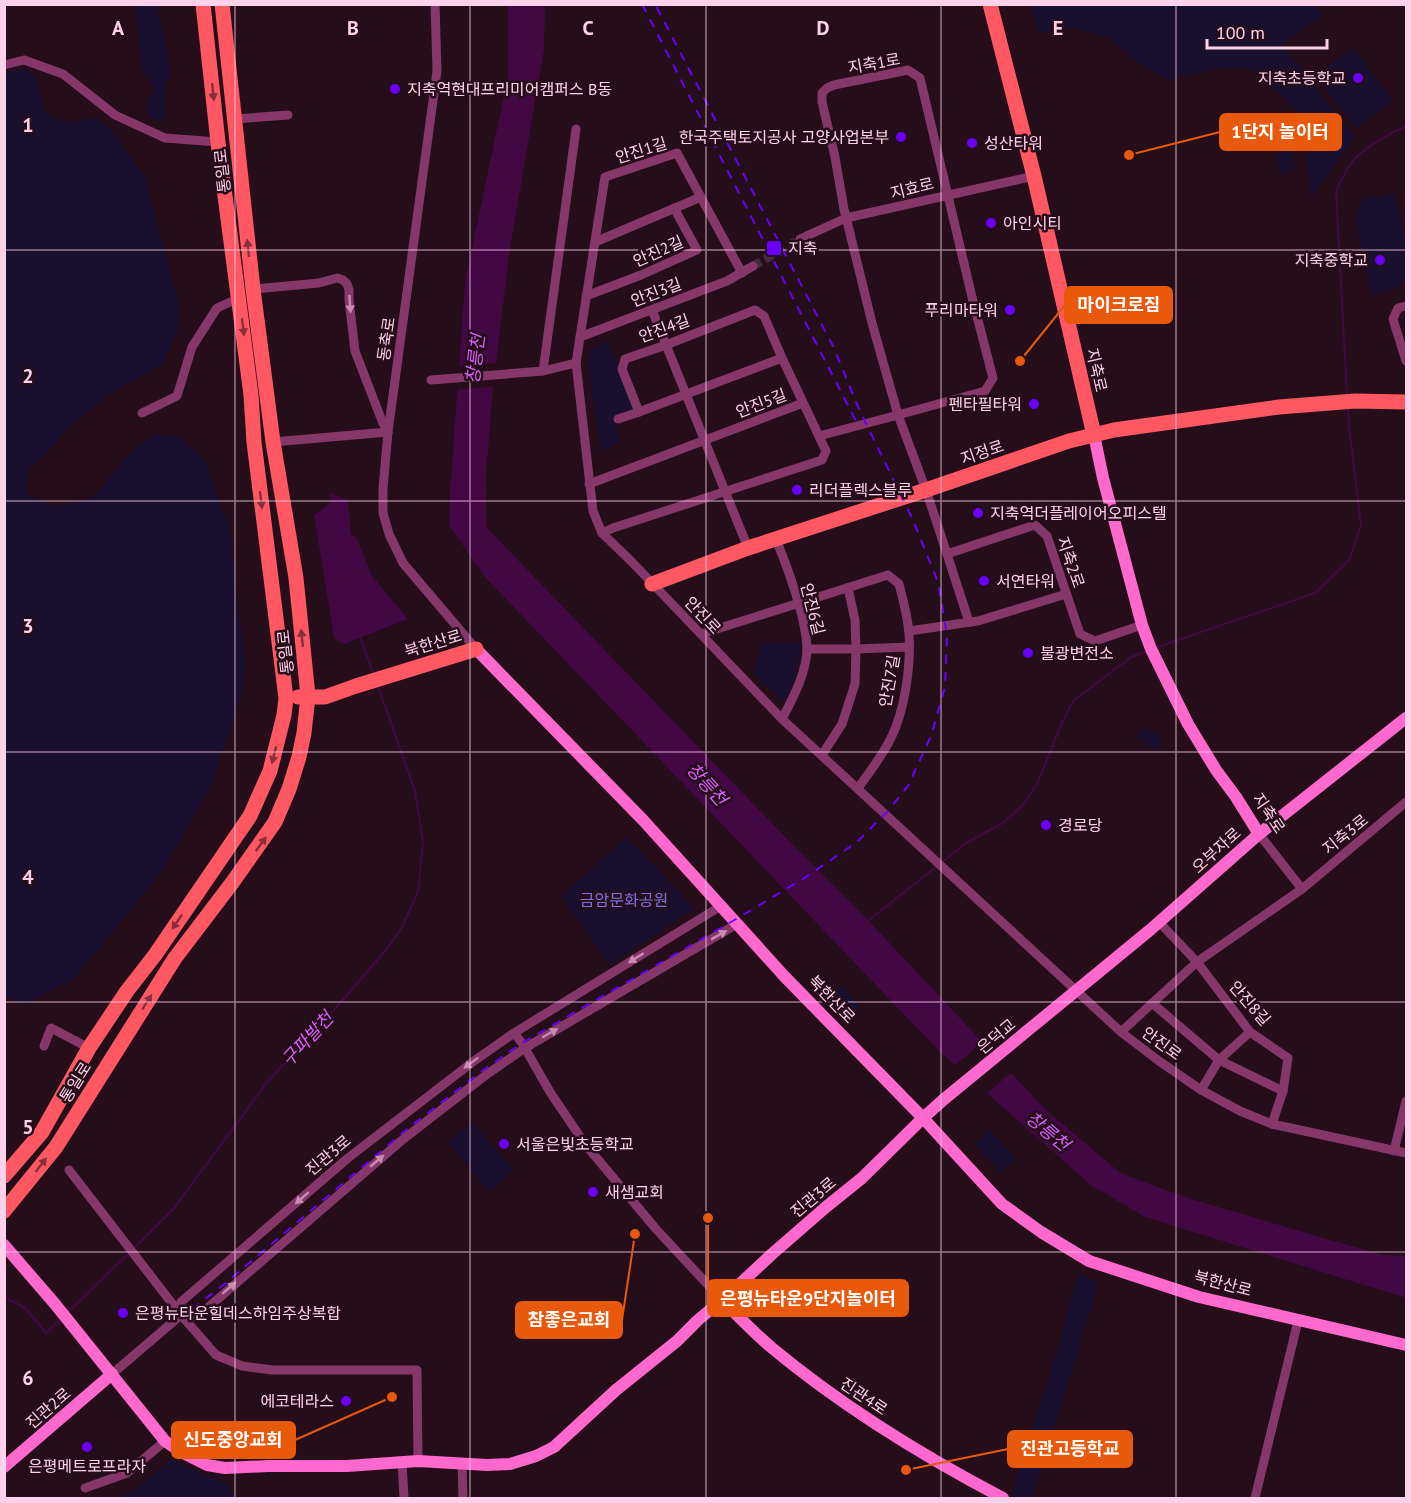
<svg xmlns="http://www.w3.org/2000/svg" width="1411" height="1503" viewBox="0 0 1411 1503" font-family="'PT Sans','Noto Sans KR',sans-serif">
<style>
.green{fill:#19102f}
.water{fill:#410844}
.pier{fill:#250d19}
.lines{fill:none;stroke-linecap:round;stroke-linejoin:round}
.stream{stroke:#410844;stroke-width:2}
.street-tunnel{stroke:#462a38;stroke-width:9;stroke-dasharray:9 4.5;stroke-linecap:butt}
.street{stroke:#86376a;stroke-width:9}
.secondary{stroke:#ff68cc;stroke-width:12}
.primary{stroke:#ff5862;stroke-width:15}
.rail{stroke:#6900fc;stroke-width:2;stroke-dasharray:9 8;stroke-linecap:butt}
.oneway{fill:#872f3a}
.oneway2{fill:#c98cb1}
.grid{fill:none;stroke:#ffd1eb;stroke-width:1.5;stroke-opacity:0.55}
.poi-dot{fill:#6900fc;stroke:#250d19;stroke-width:2}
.labels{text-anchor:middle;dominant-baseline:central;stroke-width:5;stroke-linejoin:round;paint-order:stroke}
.street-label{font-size:16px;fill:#ffd1eb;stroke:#250d19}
.poi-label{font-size:16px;fill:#ffd1eb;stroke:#250d19;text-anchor:start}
.park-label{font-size:16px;fill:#7971e8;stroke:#250d19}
.water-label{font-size:18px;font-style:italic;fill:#dc5fff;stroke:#250d19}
.grid-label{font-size:20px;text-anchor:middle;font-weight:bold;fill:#ffd1eb;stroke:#250d19;stroke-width:5;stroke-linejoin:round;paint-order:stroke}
.leader{fill:none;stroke:#e8590c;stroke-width:2}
.callout-dot{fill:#e8590c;stroke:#250d19;stroke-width:2}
.callout{fill:#e8590c;stroke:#e8590c;stroke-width:2}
.callout-label{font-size:18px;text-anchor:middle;font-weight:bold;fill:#fff}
</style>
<rect width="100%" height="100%" fill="#250d19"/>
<g class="green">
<polygon points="134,5 157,5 169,59 170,75 164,90 165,114 162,123 149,117 145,107 154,86 142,73 140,45"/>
<polygon points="1030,5 1313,5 1324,14 1283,45 1355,137 1311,198 1303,118 1267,80 1250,69 1222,68 1169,80 1139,63 1106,36 1067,27 1039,33"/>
<polygon points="1353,47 1393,100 1355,129 1315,76"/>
<polygon points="24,68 34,75 44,109 55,120 74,121 97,118 107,124 145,177 179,304 177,334 162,364 108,395 64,432 48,452 30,468 25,493 54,506 75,503 94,496 133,450 157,434 178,436 205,460 230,531 245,663 242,695 210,788 160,874 73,980 22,1005 4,994 4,73"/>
<polygon points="1288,137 1296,169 1281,175 1274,141"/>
<polygon points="1394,193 1406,242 1406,285 1371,296 1356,222 1360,200"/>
<polygon points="608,341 634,409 614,417 621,442 600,451 588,361 591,349"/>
<polygon points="802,642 798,664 791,690 783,702 753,673 762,643"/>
<polygon points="1143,726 1162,738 1157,750 1137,738"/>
<polygon points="627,837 694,908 610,966 561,896"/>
<polygon points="842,986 859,1006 846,1018 828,998"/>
<polygon points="472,1122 514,1170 489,1191 448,1142"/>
<polygon points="990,1130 1016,1159 1001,1173 975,1144"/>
<polygon points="1078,1274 1099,1283 1032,1498 1010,1498 1056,1353"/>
<polygon points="171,1459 227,1484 238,1498 113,1498 135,1490"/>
</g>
<g class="water">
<polygon points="508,5 545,5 544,50 509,255 493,389 486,474 487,528 792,844 869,921 1047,1111 1122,1174 1194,1200 1382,1255 1406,1256 1406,1298 1145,1217 1092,1186 940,1052 483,575 449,525 450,491 465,282 508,76"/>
<polygon points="330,493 348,500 351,534 356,537 372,576 408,619 344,644 334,637 314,515 332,502"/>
</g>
<g class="pier">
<polygon points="499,363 497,386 454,390 456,367"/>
<polygon points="985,1040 1014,1070 985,1095 953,1067"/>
</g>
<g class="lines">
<g class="stream">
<path d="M1347,395L1336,191C1341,181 1346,170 1353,161C1367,145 1388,135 1406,126"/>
<polyline points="360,637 374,675"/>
<polyline points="1155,648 1315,593 1349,560 1361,525 1349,426 1348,407"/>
<polyline points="941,863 966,843 1003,823 1023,805 1038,782 1061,725 1073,701 1131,657 1147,651"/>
<polyline points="868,921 936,867"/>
<polyline points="133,1249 174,1208 268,1081 340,1003 386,950 402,927 418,892 423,841 415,791 378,686"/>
<polyline points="4,1297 25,1308 46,1333 60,1320"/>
<polyline points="66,1314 129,1253"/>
</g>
<polyline class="street-tunnel" points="753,266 800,239"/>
<g class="street">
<polyline points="435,4 437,71 388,432 383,488 383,513 389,534 403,563 476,649"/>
<polyline points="4,65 24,60 63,74 115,115 165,138 218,142"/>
<polygon points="908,70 920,78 972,297 993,378 985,391 898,415 872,323 844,209 835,157 822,102 822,93 827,88 834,85"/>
<polyline points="235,119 288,115"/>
<polyline points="800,239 846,218 1034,176"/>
<polyline points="595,242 701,197"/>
<polyline points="742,273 677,153 605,177 576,363 593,511 602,533 631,561 782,719 1121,1032 1159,1061 1201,1090 1240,1111 1272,1124 1406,1153"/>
<polyline points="253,289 319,283 337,278 343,280 347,284 349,290 349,300 355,351 382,421 388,432"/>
<polyline points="586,296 641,275 697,250 674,208"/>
<polyline points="1406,306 1398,308 1393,319 1406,361"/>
<polyline points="652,310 748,548"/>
<polyline points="580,337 727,281 753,266"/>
<polyline points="543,371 576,129"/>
<polyline points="431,380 543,371 576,363"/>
<polyline points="142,413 177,396 192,347 217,308 239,298"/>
<polyline points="618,419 639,412"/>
<polyline points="819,436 898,415 926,490 947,554 1035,525 1047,536 1080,634 1095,641 1142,625"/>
<polyline points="273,442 388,432"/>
<polyline points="589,484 803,403"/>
<polyline points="602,533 613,528 822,460 826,451 782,358 764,316 755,310 666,345 625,359 622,369 639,412 782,358"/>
<path d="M776,539C788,569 806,617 807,648C807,672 793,698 782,719"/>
<polyline points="947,554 969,622"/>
<polyline points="909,631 978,621 1066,594"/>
<path d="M701,634L888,575L899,584C903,600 908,617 909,634C911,665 905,710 891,738C882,756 870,772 858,788"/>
<polyline points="807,649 856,649 909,647"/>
<polyline points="822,755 842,724 855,684 856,649 855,620 848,588"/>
<polyline points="1259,834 1302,889"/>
<polyline points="1159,922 1197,962 1250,1032 1288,1058 1283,1091 1272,1124"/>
<polyline points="1152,1003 1219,1060 1283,1091"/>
<polyline points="1121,1032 1197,962 1302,889 1406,802"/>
<polyline points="514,1033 522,1043 550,1092 585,1144 656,1229 722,1300"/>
<polyline points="44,1046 51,1028 89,1048"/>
<polyline points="1201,1090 1219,1060 1250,1032"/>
<polyline points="1394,1151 1406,1101"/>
<polyline points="69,1170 181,1315 216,1355 242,1366 272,1370 417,1370 418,1461"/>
<polyline points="181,1315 181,1302 348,1158 474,1061 514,1033 721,906"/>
<polyline points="112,1374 181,1315 197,1317 401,1141 486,1075 525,1048 737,924"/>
<polyline points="402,1462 404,1498"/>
<polyline points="462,1463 463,1498"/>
<polyline points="85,1488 127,1473 165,1441"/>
<polyline points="1255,1498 1298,1321"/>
</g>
<g class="secondary">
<polyline points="1094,435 1103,478 1142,625 1151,649 1188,724 1216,770 1236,797 1259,834"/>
<polyline points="476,649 643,820 785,977 923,1118 1002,1204 1041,1232 1089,1261 1199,1297 1406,1345"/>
<polyline points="4,1245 55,1304 165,1441 183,1453 207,1465 225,1468 268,1466 347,1466 418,1461 487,1465 510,1464 536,1456 554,1447 616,1390 677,1341 698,1320 728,1295 772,1254 826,1207 862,1178 923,1118 943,1100 1150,930 1259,834 1406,718"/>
<path d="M722,1300C738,1316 754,1333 772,1348C843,1407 921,1455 1003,1498"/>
<polyline points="4,1467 112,1374"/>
</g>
<g class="primary">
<polyline points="990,4 1034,176 1094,435"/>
<polyline points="652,584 748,548 926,490 1069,441 1114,430 1279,407 1355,401 1406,402"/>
<polyline points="298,697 325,697 356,686 476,649"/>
<polyline points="4,1176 42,1132 89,1048 127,991 155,955 250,816 270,771 284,715 286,698 254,442 251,395 218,142 203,4"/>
<polyline points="4,1211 56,1147 175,958 232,883 275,822 289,789 299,757 304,733 308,696 296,578 273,442 253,289 222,4"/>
</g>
<g class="rail">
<polyline points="642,4 856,421"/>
<polyline points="192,1309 222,1286 406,1130 482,1071 522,1043 743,915 806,877 857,842 887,812 908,786 931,736 945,687 947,635 938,582 913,520 859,409 833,346 655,4"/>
</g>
</g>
<defs><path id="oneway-solid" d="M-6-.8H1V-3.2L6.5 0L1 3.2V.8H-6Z" transform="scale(1.5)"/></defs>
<g class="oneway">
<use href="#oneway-solid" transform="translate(213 92) rotate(84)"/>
<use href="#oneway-solid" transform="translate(248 248) rotate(-96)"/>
<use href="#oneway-solid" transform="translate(243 327) rotate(83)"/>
<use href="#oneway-solid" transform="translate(261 500) rotate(83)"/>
<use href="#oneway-solid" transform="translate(302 638) rotate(-96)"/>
<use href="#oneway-solid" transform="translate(274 755) rotate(104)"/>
<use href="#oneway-solid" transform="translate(261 844) rotate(-54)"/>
<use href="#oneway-solid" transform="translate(177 922) rotate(124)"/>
<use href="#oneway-solid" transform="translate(147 1002) rotate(-58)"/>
<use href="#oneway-solid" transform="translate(41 1165) rotate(-52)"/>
</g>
<g class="oneway2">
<use href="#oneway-solid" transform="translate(350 304) rotate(86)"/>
<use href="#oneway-solid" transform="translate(719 935) rotate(-29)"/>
<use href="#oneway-solid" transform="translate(636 958) rotate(148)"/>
<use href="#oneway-solid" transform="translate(550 1033) rotate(-30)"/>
<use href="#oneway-solid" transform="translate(471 1063) rotate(143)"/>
<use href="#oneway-solid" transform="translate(377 1161) rotate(-40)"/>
<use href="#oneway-solid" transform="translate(302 1198) rotate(139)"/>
<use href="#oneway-solid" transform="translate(229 1288) rotate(-41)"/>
</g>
<path class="grid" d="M235,4V1498M470,4V1498M706,4V1498M941,4V1498M1176,4V1498M4,250H1406M4,501H1406M4,752H1406M4,1002H1406M4,1252H1406"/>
<g class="poi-dot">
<circle cx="1358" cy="78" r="6"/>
<circle cx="395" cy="89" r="6"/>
<circle cx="901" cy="137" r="6"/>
<circle cx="972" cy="143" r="6"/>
<circle cx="991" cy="223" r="6"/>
<rect x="766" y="240" width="16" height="16" rx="3"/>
<circle cx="1380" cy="260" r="6"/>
<circle cx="1010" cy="310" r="6"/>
<circle cx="1034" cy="404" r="6"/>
<circle cx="797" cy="490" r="6"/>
<circle cx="978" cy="513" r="6"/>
<circle cx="984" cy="581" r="6"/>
<circle cx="1028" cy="653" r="6"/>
<circle cx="1046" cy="825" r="6"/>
<circle cx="504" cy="1144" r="6"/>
<circle cx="593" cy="1192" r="6"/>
<circle cx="123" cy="1313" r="6"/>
<circle cx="346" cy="1401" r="6"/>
<circle cx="87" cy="1447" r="6"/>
</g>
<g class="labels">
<g class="street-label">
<text transform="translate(874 63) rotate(-10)">지축1로</text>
<text transform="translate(641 150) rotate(-17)">안진1길</text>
<text transform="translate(222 171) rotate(-96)">통일로</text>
<text transform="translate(912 188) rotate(-14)">지효로</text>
<text transform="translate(658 251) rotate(-24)">안진2길</text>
<text transform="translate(656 292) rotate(-21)">안진3길</text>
<text transform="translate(664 328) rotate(-20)">안진4길</text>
<text transform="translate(386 339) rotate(-82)">동축로</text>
<text transform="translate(1097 370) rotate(77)">지축로</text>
<text transform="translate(761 403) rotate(-21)">안진5길</text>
<text transform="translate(982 452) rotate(-19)">지정로</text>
<text transform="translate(1071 562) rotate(71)">지축2로</text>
<text transform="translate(813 609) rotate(76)">안진6길</text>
<text transform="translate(703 615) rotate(47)">안진로</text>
<text transform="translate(433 643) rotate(-17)">북한산로</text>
<text transform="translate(285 652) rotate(-96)">통일로</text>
<text transform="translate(889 681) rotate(-80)">안진7길</text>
<text transform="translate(1269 813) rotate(56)">지축로</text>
<text transform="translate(1345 834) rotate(-39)">지축3로</text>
<text transform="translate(1216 850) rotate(-42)">오부자로</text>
<text transform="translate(832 999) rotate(46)">북한산로</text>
<text transform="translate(1250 1003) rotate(49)">안진8길</text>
<text transform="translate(996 1036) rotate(-40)">은덕교</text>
<text transform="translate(1162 1043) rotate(36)">안진로</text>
<text transform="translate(75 1082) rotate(-58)">통일로</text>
<text transform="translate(328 1155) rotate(-40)">진관3로</text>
<text transform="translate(813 1197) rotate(-40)">진관3로</text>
<text transform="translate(1223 1283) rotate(15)">북한산로</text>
<text transform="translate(864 1396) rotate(34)">진관4로</text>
<text transform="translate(48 1408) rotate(-41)">진관2로</text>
</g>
<g class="poi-label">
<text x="1346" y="78" text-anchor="end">지축초등학교</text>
<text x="407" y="89">지축역현대프리미어캠퍼스 B동</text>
<text x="889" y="137" text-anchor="end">한국주택토지공사 고양사업본부</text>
<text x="984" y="143">성산타워</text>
<text x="1003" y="223">아인시티</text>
<text x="788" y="248">지축</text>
<text x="1368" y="260" text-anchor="end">지축중학교</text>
<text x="998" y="310" text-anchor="end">푸리마타워</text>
<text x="1022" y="404" text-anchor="end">펜타필타워</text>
<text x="809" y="490">리더플렉스블루</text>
<text x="990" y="513">지축역더플레이어오피스텔</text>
<text x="996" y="581">서연타워</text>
<text x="1040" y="653">불광변전소</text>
<text x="1058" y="825">경로당</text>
<text x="516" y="1144">서울은빛초등학교</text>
<text x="605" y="1192">새샘교회</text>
<text x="135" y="1313">은평뉴타운힐데스하임주상복합</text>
<text x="334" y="1401" text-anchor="end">에코테라스</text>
<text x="87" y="1466" text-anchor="middle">은평메트로프라자</text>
</g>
<g class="park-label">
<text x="624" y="900">금암문화공원</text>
</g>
<g class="water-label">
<text transform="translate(475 359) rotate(-83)">창릉천</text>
<text transform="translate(707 784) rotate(48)">창릉천</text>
<text transform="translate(307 1039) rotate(-47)">구파발천</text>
<text transform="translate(1048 1131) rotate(40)">창릉천</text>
</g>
</g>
<g class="grid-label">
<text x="118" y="35">A</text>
<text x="353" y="35">B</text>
<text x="588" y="35">C</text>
<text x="823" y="35">D</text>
<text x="1058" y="35">E</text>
<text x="28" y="132">1</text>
<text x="28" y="383">2</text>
<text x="28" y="633">3</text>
<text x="28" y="884">4</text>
<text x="28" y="1134">5</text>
<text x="28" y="1385">6</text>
</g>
<path class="leader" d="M1129 155L1220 132M1020 361L1065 305M708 1218L708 1298M635 1234L622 1320M392 1397L295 1440M906 1470L1008 1449"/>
<g class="callout-dot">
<circle cx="1129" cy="155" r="6"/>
<circle cx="1020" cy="361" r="6"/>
<circle cx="708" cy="1218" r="6"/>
<circle cx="635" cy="1234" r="6"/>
<circle cx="392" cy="1397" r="6"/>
<circle cx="906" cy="1470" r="6"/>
</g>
<g class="callout">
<rect x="1220" y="114" width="121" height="36" rx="6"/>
<rect x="1065" y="287" width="107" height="36" rx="6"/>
<rect x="708" y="1280" width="200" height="36" rx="6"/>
<rect x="516" y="1302" width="106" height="36" rx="6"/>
<rect x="172" y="1422" width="123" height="36" rx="6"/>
<rect x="1008" y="1431" width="124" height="36" rx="6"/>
</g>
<g class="callout-label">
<text x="1280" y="138">1단지 놀이터</text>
<text x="1119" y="311">마이크로짐</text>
<text x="808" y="1305">은평뉴타운9단지놀이터</text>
<text x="569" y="1326">참좋은교회</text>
<text x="233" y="1446">신도중앙교회</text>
<text x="1070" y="1455">진관고등학교</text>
</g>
<rect width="1411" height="1503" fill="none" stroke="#ffd1eb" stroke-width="12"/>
<path d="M1207 39v9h120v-9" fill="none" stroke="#ffd1eb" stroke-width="3"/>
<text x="1216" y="39" font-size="18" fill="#ffd1eb" stroke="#250d19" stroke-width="4.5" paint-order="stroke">100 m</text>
</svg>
